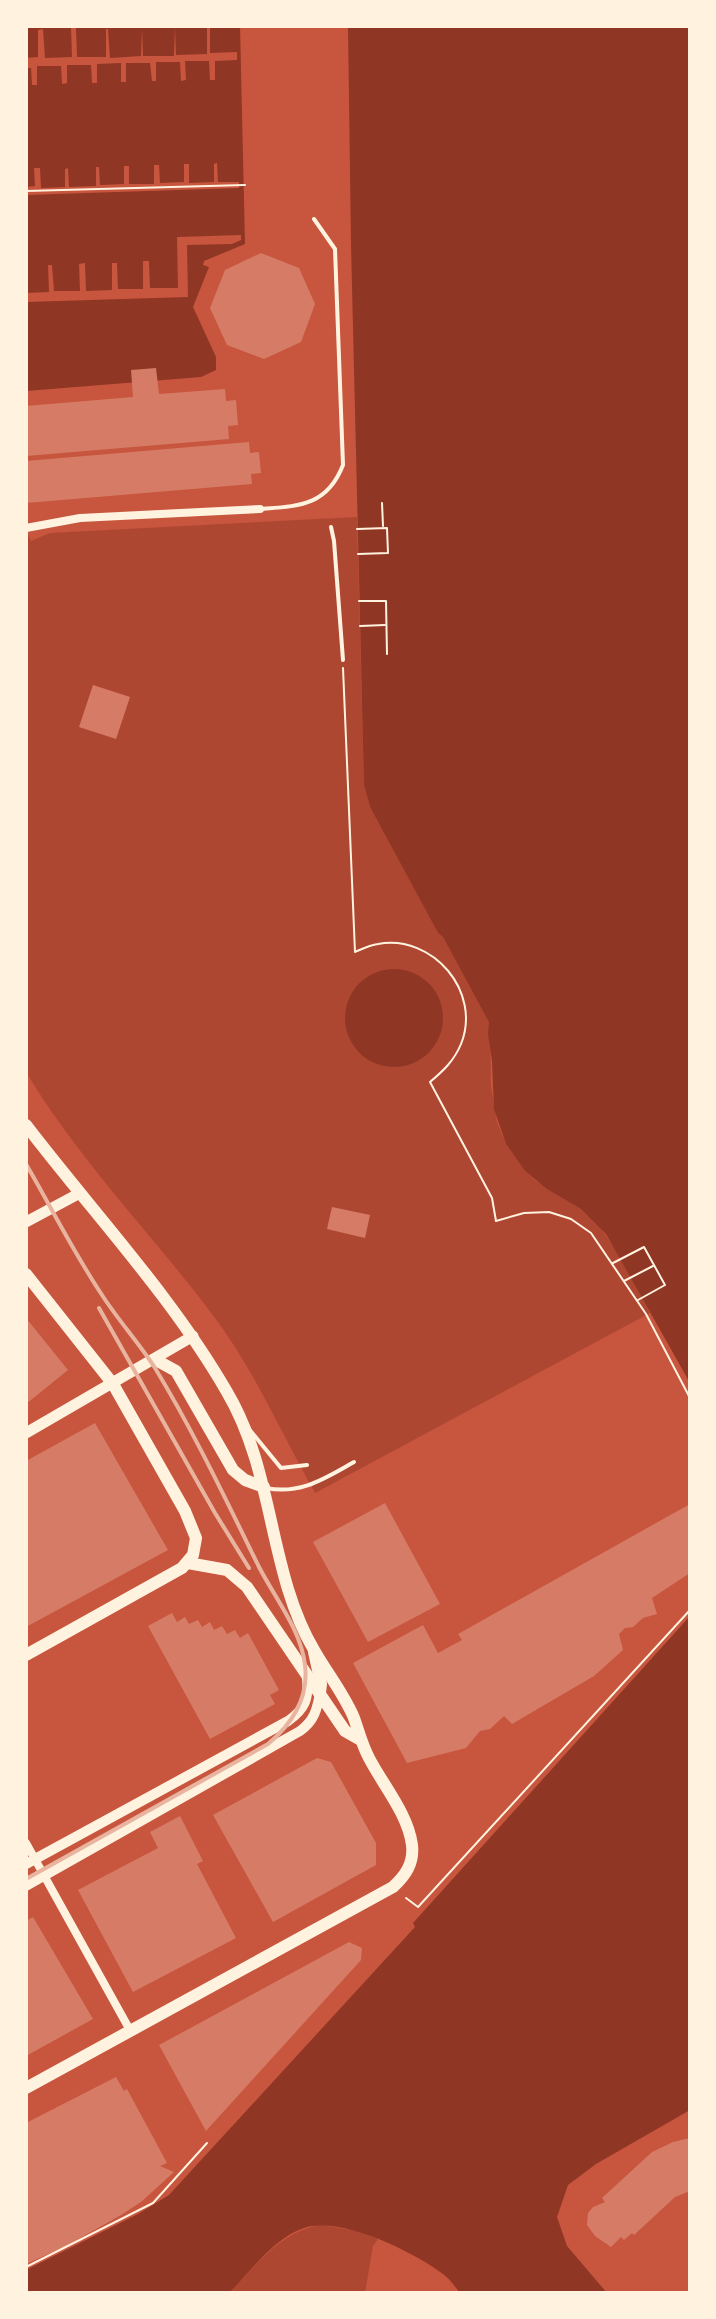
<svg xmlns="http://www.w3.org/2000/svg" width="716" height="2319" viewBox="0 0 716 2319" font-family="'Space Grotesk',sans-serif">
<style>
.green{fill:#ae4732}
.water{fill:#8f3625}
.pier{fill:#c8553d}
.building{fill:#d67c66}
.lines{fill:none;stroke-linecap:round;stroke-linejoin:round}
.path{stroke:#fff3e0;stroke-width:2}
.service{stroke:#fff3e0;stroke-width:4}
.minor{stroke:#fff3e0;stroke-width:8}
.tertiary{stroke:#fff3e0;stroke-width:10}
.secondary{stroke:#fff3e0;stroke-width:11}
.primary{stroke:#fff3e0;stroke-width:12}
.rail{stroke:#e9b49f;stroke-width:4}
</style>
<rect width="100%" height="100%" fill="#c8553d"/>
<g class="green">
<path d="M357,517L364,785L370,807L438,933L443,937L490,1022L491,1086L497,1122L506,1144L525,1171L535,1180L581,1209L599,1225L619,1255L650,1313L315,1493C281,1433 254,1369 212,1314C151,1233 78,1159 26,1072V531L31,541L50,533Z"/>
<path d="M322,2225L362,2232L378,2239L373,2246L365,2293H229C256,2266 281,2230 322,2225Z"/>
</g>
<g class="water">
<polygon points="26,26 240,26 245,244 204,261 203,265 209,267 193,307 216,357 216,370 201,377 26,391"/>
<polygon points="348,26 690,26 690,1383 606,1234 581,1209 547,1189 525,1171 506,1144 494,1109 492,1061 488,1034 489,1022 443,937 438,933 370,807 364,785 351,244"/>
<circle cx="394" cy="1018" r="49"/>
<path d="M690,1616V2110L596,2164L568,2185L557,2217L567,2246L607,2293H460C455,2287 450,2279 443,2274C413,2252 342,2216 304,2228C274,2238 251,2271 229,2293H26V2270L138,2214L169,2195L415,1927L413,1923Z"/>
</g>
<g class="pier">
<polygon points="207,26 210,26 210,53 237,52 237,60 215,61 215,80 210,80 209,61 185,61 186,80 181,81 180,62 156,62 156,81 152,81 150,63 126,63 126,82 121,82 121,63 97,64 97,83 92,83 91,65 67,65 67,83 62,84 61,66 37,66 37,85 32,85 31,68 26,68 26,58 38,57 38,30 43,29 45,58 72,57 71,28 76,28 77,57 106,57 106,29 108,29 110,58 141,56 142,29 143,56 174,56 175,27 176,55 207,54"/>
<polygon points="217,163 218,182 239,182 239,188 26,195 26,187 35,186 34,168 40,168 41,188 65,187 65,169 68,168 69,187 96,186 96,167 99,167 100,185 124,184 124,166 129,166 129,184 154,184 154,165 159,165 160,183 184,182 184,164 189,164 189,183 214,182 214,164"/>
<polygon points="241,235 241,240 232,244 187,245 188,297 26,302 26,293 49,292 48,265 52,265 54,291 80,291 79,264 85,263 86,291 112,290 112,263 117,263 118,289 143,289 143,261 149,261 150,288 178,288 177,237"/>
</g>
<g class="building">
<polygon points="261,253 299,268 315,304 301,342 264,359 227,345 210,308 225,270"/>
<polygon points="156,368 159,394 225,389 226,401 236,400 238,425 228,426 229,439 26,456 26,406 133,397 131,370"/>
<polygon points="249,442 250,453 259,452 261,473 251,474 252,484 26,503 26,461"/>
<polygon points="93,685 130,697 116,739 79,727"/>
<polygon points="332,1207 370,1215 365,1238 327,1229"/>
<polygon points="26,1318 68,1370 26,1404"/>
<polygon points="95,1423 168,1550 26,1627 26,1461"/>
<polygon points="385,1503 440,1604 368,1642 313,1542"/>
<polygon points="690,1504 690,1573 652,1598 657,1614 643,1618 633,1627 625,1628 619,1634 623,1650 594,1676 512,1724 504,1716 490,1729 480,1731 466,1748 407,1763 353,1663 423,1625 438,1653 462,1640 458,1634"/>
<polygon points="172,1613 177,1622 185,1617 189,1624 198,1620 202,1627 210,1622 214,1630 222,1626 227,1634 235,1630 240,1638 248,1633 279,1690 270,1695 275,1704 210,1739 148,1626"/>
<polygon points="317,1758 331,1762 376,1843 376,1865 273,1922 213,1815"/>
<polygon points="180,1816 203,1861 197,1864 236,1938 133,1992 78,1890 158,1848 150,1832"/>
<polygon points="33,1917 93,2019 26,2056 26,1921"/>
<polygon points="349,1942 362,1948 361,1960 206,2131 159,2045"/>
<polygon points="116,2077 124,2091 127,2089 167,2163 160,2166 174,2172 141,2202 121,2215 64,2247 26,2264 26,2123"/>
<polygon points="690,2138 690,2191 675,2197 634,2235 632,2233 624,2240 621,2237 611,2247 595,2236 587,2225 588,2213 593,2207 605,2202 602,2198 652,2152 673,2142"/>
</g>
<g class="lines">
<g class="path">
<polyline points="26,191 245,185"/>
<polyline points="382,503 383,526"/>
<polyline points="357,529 387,528 388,553 358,554"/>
<polyline points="359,601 386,601 387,654"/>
<polyline points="360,626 385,625"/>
<path d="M343,668L355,952C362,949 370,945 378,944C433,934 482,992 461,1044C454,1061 443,1071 430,1082L492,1198L496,1221L524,1213L549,1212L571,1219L591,1233L646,1314L690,1398"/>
<polyline points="613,1263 644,1247 665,1285 638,1300"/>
<polyline points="624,1281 653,1266"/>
<polyline points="406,1898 418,1907 690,1610"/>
<polyline points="26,2267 153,2203 207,2143"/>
</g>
<g class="service">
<path d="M261,509C299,506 327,506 343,465L335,249L314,219"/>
<polyline points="331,527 334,541 343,660"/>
<polyline points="249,1429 281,1468 307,1465"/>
<path d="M266,1488C301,1495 325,1478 354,1462"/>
</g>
<g class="minor">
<polyline points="26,528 80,518 260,509"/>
<polyline points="26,1843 131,2032"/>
</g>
<g class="tertiary">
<path d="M26,1864L288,1721C305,1709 309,1699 307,1678"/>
<path d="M26,1886L300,1731C314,1721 317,1710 320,1693"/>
</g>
<g class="secondary">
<polyline points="26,1222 80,1193"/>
<polyline points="26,1433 193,1336"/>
</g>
<g class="primary">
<path d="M26,1125C94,1214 171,1295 227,1392C275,1473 268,1572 314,1650C327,1673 344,1694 354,1718C359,1732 362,1745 369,1758C383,1785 408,1814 412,1845C414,1863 406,1875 393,1887L26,2088"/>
<polyline points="26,1274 113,1384 185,1511 196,1538 193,1555 182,1568 26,1655"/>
<polyline points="156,1360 176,1371 233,1470 245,1480 264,1487"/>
<polyline points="188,1563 227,1570 247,1587 345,1731 359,1739"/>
<polyline points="314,1652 321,1684 320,1693"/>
</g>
<g class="rail">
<path d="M26,1164C51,1207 74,1253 102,1295C118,1320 139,1343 155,1368C194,1432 226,1500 259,1567C275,1598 301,1630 305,1665C309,1698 292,1724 268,1744L26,1879"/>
<polyline points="99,1308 215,1513 249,1568"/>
</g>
</g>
<rect width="716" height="2319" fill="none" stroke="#fff3e0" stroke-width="56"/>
</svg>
